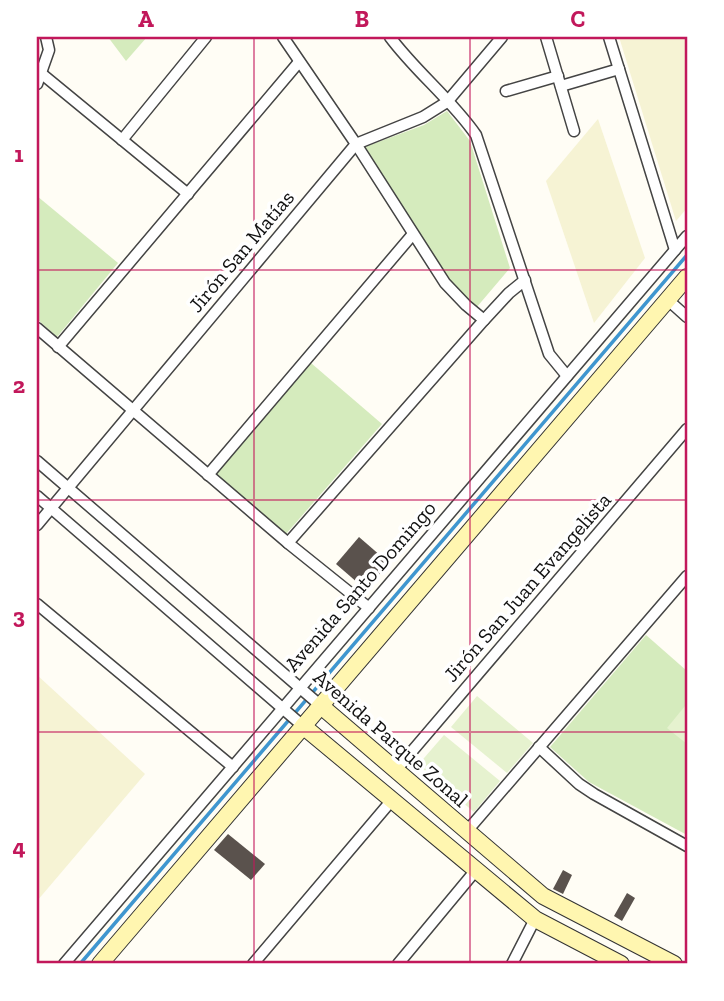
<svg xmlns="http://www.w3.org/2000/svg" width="724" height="1001" viewBox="0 0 724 1001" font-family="'Zilla Slab',serif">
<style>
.farmland{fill:#f6f3d4}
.green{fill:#d5ebbd}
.pitch{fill:#e6f2cf}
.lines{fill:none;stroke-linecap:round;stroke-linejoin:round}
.stream{stroke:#3f96cf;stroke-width:3.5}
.building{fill:#5a524d}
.minor-casing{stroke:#444;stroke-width:13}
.secondary-casing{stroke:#333;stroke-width:18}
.minor{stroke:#fff;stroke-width:10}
.secondary{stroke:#fff6b0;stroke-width:16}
.grid{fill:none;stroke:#c2185b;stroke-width:2;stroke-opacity:0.55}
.labels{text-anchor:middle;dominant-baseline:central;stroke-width:7;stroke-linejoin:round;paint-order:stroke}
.street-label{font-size:21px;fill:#111;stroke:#fff}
.neatline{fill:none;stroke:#c2185b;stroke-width:2.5}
.grid-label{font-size:23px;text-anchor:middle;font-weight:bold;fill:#c2185b}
</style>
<rect width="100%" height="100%" fill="#fffdf5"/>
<g class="farmland">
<polygon points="619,37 687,37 687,208 676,221"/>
<polygon points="598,119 645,258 594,323 546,181"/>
<polygon points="37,675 145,774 37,901"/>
</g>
<g class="green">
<polygon points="108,37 147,37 126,61"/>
<polygon points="447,111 470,141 510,268 476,308 444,275 362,148 424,125"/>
<polygon points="37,196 118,263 57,337 37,319"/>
<polygon points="311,363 382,424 286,534 215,473"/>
<polygon points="646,635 687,671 687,835 589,782 550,747"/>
</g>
<g class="pitch">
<polygon points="477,696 533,743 507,773 451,727"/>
<polygon points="685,706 687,707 687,744 667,728"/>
<polygon points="444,735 500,781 474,812 418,765"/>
</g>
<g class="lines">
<polyline class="stream" points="80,964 687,255"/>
</g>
<g class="building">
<polygon points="359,537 389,563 366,590 336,564"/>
<polygon points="228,834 265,864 251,880 214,850"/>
<polygon points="563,870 572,875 563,894 553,889"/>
<polygon points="627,893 635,898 622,921 614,916"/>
</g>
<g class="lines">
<g class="minor-casing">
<g id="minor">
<polyline points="283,37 356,144 445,283 466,305 484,320"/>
<path d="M390,37C416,72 451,99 476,135L549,354L567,376"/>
<polyline points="546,37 574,131"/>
<polyline points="609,37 675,250"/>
<polyline points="42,74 188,194"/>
<polyline points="37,84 49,50 46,37"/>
<polyline points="561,86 619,69"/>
<polyline points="506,91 558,76"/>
<polyline points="122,140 206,37"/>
<polyline points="668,300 687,317"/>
<polyline points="37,328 288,543 369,608"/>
<polyline points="58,347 299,62"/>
<polyline points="37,461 321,706"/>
<polyline points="208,475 413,234"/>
<polyline points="37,496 303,726"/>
<polyline points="37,525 356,144 423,117 447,102 502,37"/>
<polyline points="288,543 484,320 509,293 525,280"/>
<polyline points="37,604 233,767"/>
<polyline points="539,747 579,784 594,794 687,846"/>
<polyline points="396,770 687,429"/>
<polyline points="467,831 687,576"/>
<polyline points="64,964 687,236"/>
<polyline points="253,964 392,800"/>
<polyline points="398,964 476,870"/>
<polyline points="512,964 535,919"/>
</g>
</g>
<g class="secondary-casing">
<g id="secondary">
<polyline points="321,706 543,896 674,964"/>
<polyline points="303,726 535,919 621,964"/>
<polyline points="100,964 687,277"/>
</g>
</g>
<use href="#minor" class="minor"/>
<use href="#secondary" class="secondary"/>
</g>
<path class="grid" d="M254,37V964M470,37V964M37,270H687M37,500H687M37,732H687"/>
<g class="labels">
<g class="street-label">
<text transform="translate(241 251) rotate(-50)">Jirón San Matías</text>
<text transform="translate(360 586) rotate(-49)">Avenida Santo Domingo</text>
<text transform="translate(527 587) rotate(-49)">Jirón San Juan Evangelista</text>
<text transform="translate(391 738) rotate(41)">Avenida Parque Zonal</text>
</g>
</g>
<rect width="724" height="1001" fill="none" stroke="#ffffff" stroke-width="77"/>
<rect x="38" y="38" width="648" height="924" class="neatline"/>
<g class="grid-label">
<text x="146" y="27">A</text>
<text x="362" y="27">B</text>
<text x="578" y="27">C</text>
<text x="19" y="162">1</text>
<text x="19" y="393">2</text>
<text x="19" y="624">3</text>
<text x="19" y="855">4</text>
</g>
</svg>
